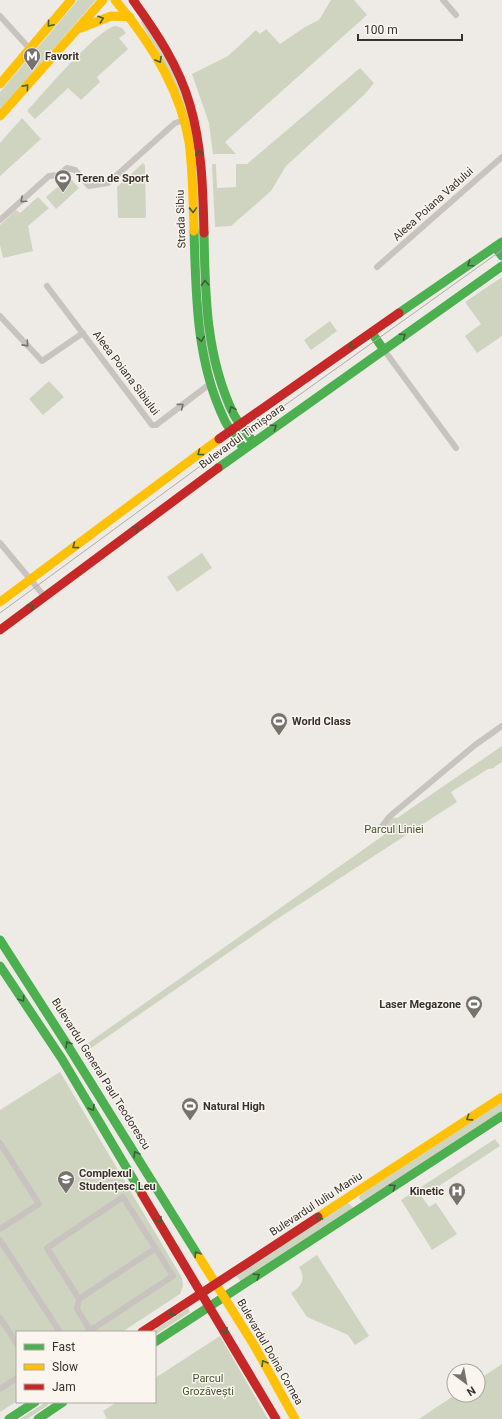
<svg xmlns="http://www.w3.org/2000/svg" width="502" height="1419" viewBox="0 0 502 1419" font-family="Roboto,sans-serif">
<style>
.green{fill:#cfd4c1}
.lines{fill:none;stroke-linecap:round;stroke-linejoin:round}
.street{stroke:#c8c3bf;stroke-width:6}
.fast{stroke:#4caf50;stroke-width:9}
.slow{stroke:#ffc107;stroke-width:9}
.jam{stroke:#c62828;stroke-width:9}
.tram{stroke:#b0aca9;stroke-width:1}
.oneway{stroke:#405d39}
.oneway2{stroke:#79736e}
.labels{text-anchor:middle;dominant-baseline:central;stroke-width:3;stroke-linejoin:round;paint-order:stroke}
.poi-label{font-size:11px;font-weight:bold;fill:#39312c;stroke:#faf5ef;text-anchor:start}
.street-label{font-size:11px;fill:#39312c;stroke:#faf5ef}
.park-label{font-size:11px;fill:#475632;stroke:#faf5ef}
</style>
<rect width="100%" height="100%" fill="#eeebe6"/>
<g class="green">
<polygon points="78,0 96,0 0,110 0,92"/>
<polygon points="331,0 354,0 367,15 225,142 236,154 213,154 209,123 192,74 228,56 256,30 260,34 266,29 280,44 305,27 319,20"/>
<polygon points="141,21 143,21 166,56 188,108 193,140 162,58 141,23"/>
<path d="M116,26L122,28L126,33L119,38L128,49L97,77L100,82L81,100L68,88L35,119L27,111C41,96 100,26 116,26Z"/>
<polygon points="360,68 374,83 365,94 286,166 271,191 231,226 215,227 212,164 216,164 217,188 236,187 236,164 247,164"/>
<polygon points="22,118 41,139 0,176 0,143"/>
<polygon points="197,160 201,265 200,265 194,161"/>
<polygon points="143,163 145,165 146,218 118,218 117,187"/>
<polygon points="69,177 79,188 56,209 46,197"/>
<polygon points="38,197 49,208 28,226 33,251 3,258 0,245 0,225 16,210 20,213"/>
<polygon points="502,277 502,336 477,353 465,336 481,324 465,302"/>
<polygon points="200,303 203,303 229,411 226,412 207,355"/>
<polygon points="330,321 337,331 311,350 304,340"/>
<polygon points="49,381 64,397 43,415 29,399"/>
<polygon points="202,553 212,568 177,592 167,577"/>
<polygon points="502,746 502,762 494,767 495,768 488,769 451,792 457,802 274,921 84,1053 81,1048 384,835 380,829 389,817 397,818"/>
<polygon points="60,1072 182,1278 183,1286 180,1294 122,1332 17,1332 17,1401 0,1412 0,1110"/>
<polygon points="502,1102 502,1112 365,1201 361,1201 359,1198 360,1195"/>
<polygon points="495,1139 500,1146 422,1197 429,1207 436,1203 457,1234 432,1250 401,1200"/>
<polygon points="347,1202 353,1207 351,1210 241,1282 236,1275"/>
<path d="M317,1255L369,1336L355,1345L348,1335L307,1317L291,1293C302,1286 306,1279 299,1267Z"/>
<polygon points="188,1308 190,1312 155,1335 155,1332 152,1332"/>
<polygon points="220,1336 268,1419 107,1419 103,1411 117,1402 155,1402 155,1378"/>
<polygon points="502,1364 502,1419 419,1419 455,1395 478,1395 478,1380"/>
<polygon points="46,1402 48,1404 47,1406 27,1419 20,1419"/>
</g>
<g class="lines">
<g class="street">
<polyline points="443,0 456,15"/>
<polyline points="0,16 30,49"/>
<polyline points="0,220 49,176 59,175 67,168 75,170 89,186 108,183 175,123 184,120"/>
<polyline points="377,267 502,157"/>
<polyline points="47,286 152,425 156,425 211,383"/>
<polyline points="0,316 42,361 83,333"/>
<polyline points="384,350 456,448"/>
<polyline points="0,543 45,597"/>
<polyline points="380,829 389,817 475,745 502,726"/>
<polyline points="0,1143 39,1204 0,1229"/>
<polyline points="0,1240 60,1332"/>
<polyline points="79,1299 156,1248"/>
<polyline points="0,1318 17,1344"/>
<polyline points="88,1332 173,1276 123,1197 47,1248 79,1299 77,1309 90,1330"/>
<polyline points="0,1389 17,1378"/>
</g>
<g class="fast">
<path d="M194,231C196,296 196,362 225,421C230,431 238,440 244,449"/>
<path d="M204,233C205,295 206,358 234,415C239,424 247,433 253,442"/>
<polyline points="495,247 502,256"/>
<polyline points="399,313 502,242"/>
<polyline points="372,333 384,350"/>
<polyline points="218,468 502,266"/>
<polyline points="0,940 68,1046 199,1257"/>
<polyline points="0,966 62,1059 142,1194"/>
<polyline points="155,1342 502,1116"/>
<polyline points="9,1419 35,1402"/>
<polyline points="38,1419 63,1402"/>
</g>
<g class="slow">
<path d="M115,0C150,41 180,88 189,142C193,172 193,202 194,231"/>
<polyline points="81,28 111,16 130,17"/>
<polyline points="0,84 71,0"/>
<polyline points="0,116 103,0"/>
<polyline points="0,602 219,439"/>
<polyline points="318,1217 502,1097"/>
<polyline points="199,1257 254,1345 295,1419"/>
</g>
<g class="jam">
<path d="M133,0C156,32 179,66 190,105C202,146 203,190 204,233"/>
<polyline points="219,439 399,313"/>
<polyline points="0,630 218,468"/>
<polyline points="142,1194 276,1419"/>
<polyline points="142,1332 318,1217"/>
</g>
<polyline class="tram" points="0,613 225,448 502,250"/>
</g>
<defs><path id="oneway-chevron" d="M-2-3.5L2.5 0L-2 3.5" fill="none" stroke-width="1.6" stroke-linecap="round" stroke-linejoin="round"/></defs>
<g class="oneway">
<use href="#oneway-chevron" transform="translate(101 19) rotate(-19)"/>
<use href="#oneway-chevron" transform="translate(50 24) rotate(130)"/>
<use href="#oneway-chevron" transform="translate(159 60) rotate(61)"/>
<use href="#oneway-chevron" transform="translate(26 87) rotate(-49)"/>
<use href="#oneway-chevron" transform="translate(199 153) rotate(-97)"/>
<use href="#oneway-chevron" transform="translate(193 210) rotate(88)"/>
<use href="#oneway-chevron" transform="translate(470 264) rotate(145)"/>
<use href="#oneway-chevron" transform="translate(205 283) rotate(-93)"/>
<use href="#oneway-chevron" transform="translate(403 336) rotate(-35)"/>
<use href="#oneway-chevron" transform="translate(201 339) rotate(82)"/>
<use href="#oneway-chevron" transform="translate(352 346) rotate(146)"/>
<use href="#oneway-chevron" transform="translate(232 409) rotate(-114)"/>
<use href="#oneway-chevron" transform="translate(274 427) rotate(-35)"/>
<use href="#oneway-chevron" transform="translate(200 453) rotate(143)"/>
<use href="#oneway-chevron" transform="translate(136 529) rotate(-37)"/>
<use href="#oneway-chevron" transform="translate(75 546) rotate(144)"/>
<use href="#oneway-chevron" transform="translate(31 607) rotate(-36)"/>
<use href="#oneway-chevron" transform="translate(22 999) rotate(56)"/>
<use href="#oneway-chevron" transform="translate(68 1044) rotate(-123)"/>
<use href="#oneway-chevron" transform="translate(92 1108) rotate(59)"/>
<use href="#oneway-chevron" transform="translate(469 1118) rotate(147)"/>
<use href="#oneway-chevron" transform="translate(136 1154) rotate(-121)"/>
<use href="#oneway-chevron" transform="translate(393 1187) rotate(-33)"/>
<use href="#oneway-chevron" transform="translate(319 1217) rotate(147)"/>
<use href="#oneway-chevron" transform="translate(159 1220) rotate(60)"/>
<use href="#oneway-chevron" transform="translate(197 1254) rotate(-122)"/>
<use href="#oneway-chevron" transform="translate(257 1276) rotate(-33)"/>
<use href="#oneway-chevron" transform="translate(172 1313) rotate(147)"/>
<use href="#oneway-chevron" transform="translate(225 1331) rotate(59)"/>
<use href="#oneway-chevron" transform="translate(264 1363) rotate(-121)"/>
</g>
<g class="oneway2">
<use href="#oneway-chevron" transform="translate(23 200) rotate(138)"/>
<use href="#oneway-chevron" transform="translate(26 344) rotate(48)"/>
<use href="#oneway-chevron" transform="translate(181 406) rotate(-37)"/>
</g>
<defs>
<g id="metro-pin" transform="scale(0.9)"><path d="M0 17L-7.5 6A9.5 9.5 0 1 1 7.5 6Z" fill="#78726d" stroke="#faf5ef"/><path d="M-5.5 5V-5H-3L0 0L3-5H5.5V5H3V-.5L0 4L-3-.5V5Z" fill="#fff"/></g>
<g id="stadium-pin" transform="scale(0.9)"><path d="M0 17L-7.5 6A9.5 9.5 0 1 1 7.5 6Z" fill="#78726d" stroke="#faf5ef"/><path d="M0-5a6.5 5 0 1 0 0 10a6.5 5 0 1 0 0-10ZM-3.5-1.8h7v3.6h-7Z" fill="#fff"/></g>
<g id="university-pin" transform="scale(0.9)"><path d="M0 17L-7.5 6A9.5 9.5 0 1 1 7.5 6Z" fill="#78726d" stroke="#faf5ef"/><path d="M0-5L7-2L0 1L-7-2ZM-4 1L0 2.5L4 1V4Q0 6-4 4Z" fill="#fff"/></g>
<g id="hospital-pin" transform="scale(0.9)"><path d="M0 17L-7.5 6A9.5 9.5 0 1 1 7.5 6Z" fill="#78726d" stroke="#faf5ef"/><path d="M-5-5h3v3.5h4V-5h3V5h-3V1.5h-4V5h-3Z" fill="#fff"/></g>
</defs>
<g fill-rule="evenodd">
<use href="#metro-pin" x="32" y="56"/>
<use href="#stadium-pin" x="63" y="178"/>
<use href="#stadium-pin" x="279" y="721"/>
<use href="#stadium-pin" x="474" y="1004"/>
<use href="#stadium-pin" x="190" y="1106"/>
<use href="#university-pin" x="66" y="1179"/>
<use href="#hospital-pin" x="457" y="1191"/>
</g>
<g class="labels">
<g class="poi-label">
<text x="45" y="56">Favorit</text>
<text x="76" y="178">Teren de Sport</text>
<text x="292" y="721">World Class</text>
<text x="461" y="1004" text-anchor="end">Laser Megazone</text>
<text x="203" y="1106">Natural High</text>
<text x="79" y="1173">Complexul<tspan x="79" dy="13">Studențesc Leu</tspan></text>
<text x="444" y="1191" text-anchor="end">Kinetic</text>
</g>
<g class="street-label">
<text transform="translate(433 204) rotate(-42)">Aleea Poiana Vadului</text>
<text transform="translate(181 219) rotate(-92)">Strada Sibiu</text>
<text transform="translate(126 373) rotate(53)">Aleea Poiana Sibiului</text>
<text transform="translate(242 436) rotate(-36)">Bulevardul Timișoara</text>
<text transform="translate(101 1074) rotate(58)">Bulevardul General Paul Teodorescu</text>
<text transform="translate(316 1204) rotate(-33)">Bulevardul Iuliu Maniu</text>
<text transform="translate(270 1352) rotate(60)">Bulevardul Doina Cornea</text>
</g>
<g class="park-label">
<text x="394" y="829">Parcul Liniei</text>
<text x="208" y="1378">Parcul<tspan x="208" dy="13">Grozăvești</tspan></text>
</g>
</g>
<rect x="16" y="1331" width="140" height="72" fill="#faf5ef" stroke="#ada7a1"/>
<rect x="24" y="1344" width="20" height="6" fill="#4caf50" stroke="#ada7a1"/>
<text x="52" y="1351" font-size="12" fill="#39312c">Fast</text>
<rect x="24" y="1364" width="20" height="6" fill="#ffc107" stroke="#ada7a1"/>
<text x="52" y="1371" font-size="12" fill="#39312c">Slow</text>
<rect x="24" y="1384" width="20" height="6" fill="#c62828" stroke="#ada7a1"/>
<text x="52" y="1391" font-size="12" fill="#39312c">Jam</text>
<g transform="translate(466 1383) rotate(148)"><circle r="19" fill="#faf5ef" stroke="#ada7a1"/>
<path d="M0-3L7 15L0 10L-7 15Z" fill="#78726d"/>
<text y="-6" font-size="11" font-weight="bold" text-anchor="middle" fill="#39312c">N</text>
</g>
<path d="M358 34v6h104v-6" fill="none" stroke="#39312c" stroke-width="2"/>
<text x="364" y="34" font-size="12" fill="#39312c" stroke="#faf5ef" stroke-width="3" paint-order="stroke">100 m</text>
</svg>
